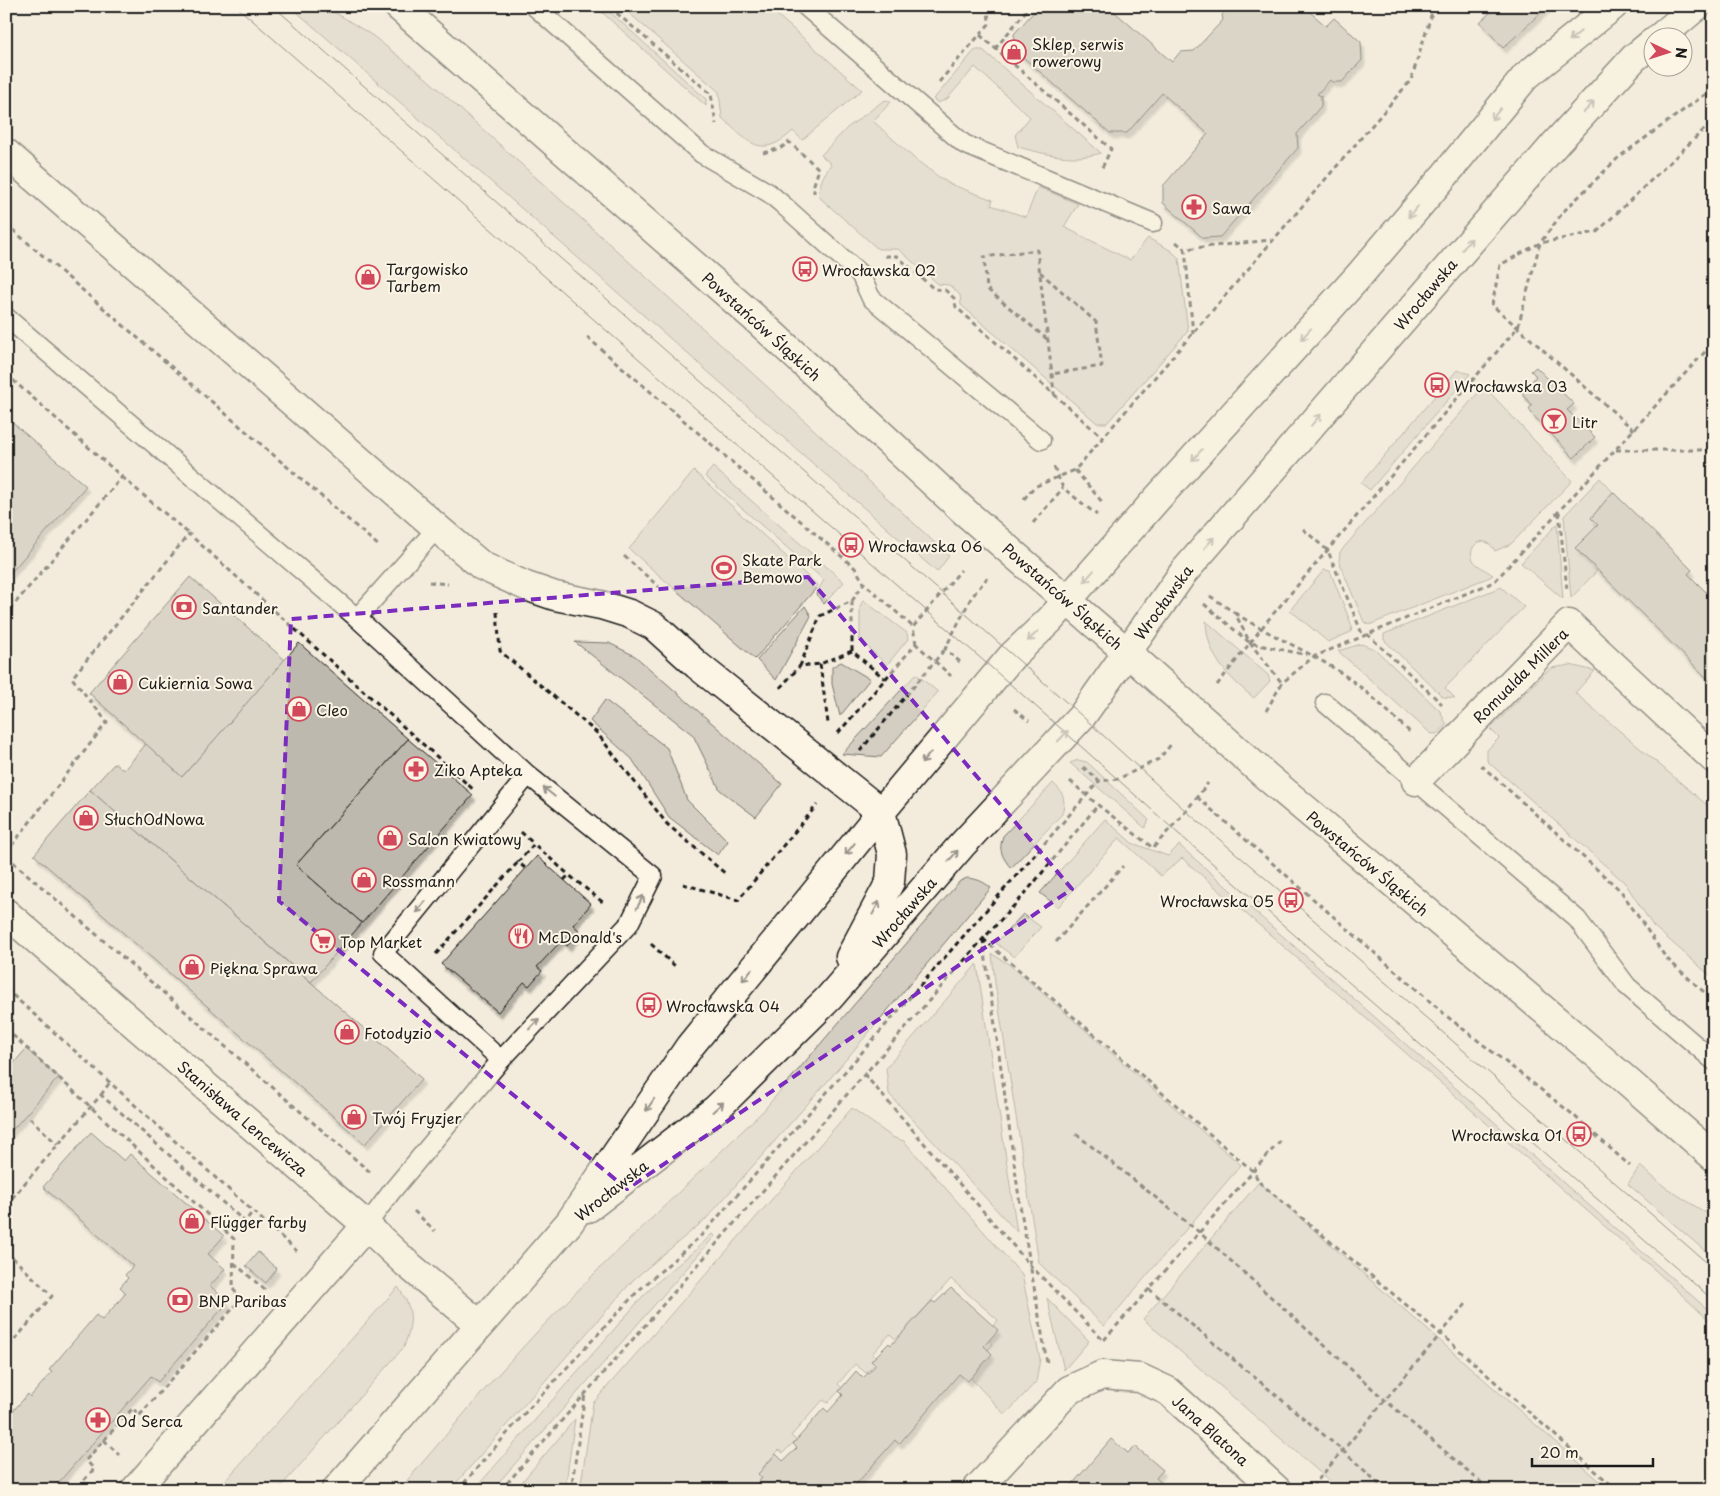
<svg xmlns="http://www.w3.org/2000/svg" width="1720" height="1496" viewBox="0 0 1720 1496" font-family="'Playpen Sans',sans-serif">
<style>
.green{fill:#d3cec1;stroke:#78756e}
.building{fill:#beb9ae;stroke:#1c1c1c;filter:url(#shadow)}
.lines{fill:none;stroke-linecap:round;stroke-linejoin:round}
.lane-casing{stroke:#1c1c1c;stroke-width:21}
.street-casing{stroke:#1c1c1c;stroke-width:31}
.secondary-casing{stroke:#1c1c1c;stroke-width:31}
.path{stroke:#1c1c1c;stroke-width:3;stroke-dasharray:5 4;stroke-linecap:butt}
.lane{stroke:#fcf5e5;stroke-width:18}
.street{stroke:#fcf5e5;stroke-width:28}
.secondary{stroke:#fcf5e5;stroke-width:28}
.tram{stroke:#1c1c1c;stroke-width:1}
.oneway{stroke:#97938b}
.marked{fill:none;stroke:#7b2cbf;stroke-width:4;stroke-dasharray:10 6;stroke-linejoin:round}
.labels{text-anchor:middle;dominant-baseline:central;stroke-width:4;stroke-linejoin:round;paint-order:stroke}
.poi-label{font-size:15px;fill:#1c1c1c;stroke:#fcf5e5;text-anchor:start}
.street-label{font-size:15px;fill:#1c1c1c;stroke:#fcf5e5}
</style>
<defs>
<filter id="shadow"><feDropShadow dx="3" dy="5.5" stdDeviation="1" flood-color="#0004"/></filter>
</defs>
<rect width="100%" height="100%" fill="#f3ecdd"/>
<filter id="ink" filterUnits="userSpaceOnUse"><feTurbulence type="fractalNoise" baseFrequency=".02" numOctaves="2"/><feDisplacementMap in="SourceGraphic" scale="10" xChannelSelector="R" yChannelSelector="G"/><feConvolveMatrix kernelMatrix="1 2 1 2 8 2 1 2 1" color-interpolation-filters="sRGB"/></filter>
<g filter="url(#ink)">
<g class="green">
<polygon points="290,6 322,6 341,16 373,36 426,78 793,410 949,556 937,572"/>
<polygon points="595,6 607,6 610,12 706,99 706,106"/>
<path d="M621,6H767L862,90L802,140L793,131C760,161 748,141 722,118L719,92Z"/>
<path d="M975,50H983L1101,153C1073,162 1045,154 1018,147L1015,135L1030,117L975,67L947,99L938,103L933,99L938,94Z"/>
<path d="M887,100L891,102L873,121L915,159L939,177L950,184L993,200L991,205L1026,217L1038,187L1078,204L1064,227L1130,260L1148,238L1170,250L1179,258L1188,331L1107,423H1097L961,305L960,295L949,285L938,284L898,249H878L820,198C817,185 824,175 831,164L821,155L847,128L883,101Z"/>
<polygon points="1457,370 1470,374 1370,490 1361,483"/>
<path d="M1484,386L1572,481L1511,544L1495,551C1484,531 1466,547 1473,560C1477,566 1486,570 1493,575L1490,577L1369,625L1364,622L1339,562L1340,552Z"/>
<polygon points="713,467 844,582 824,604 816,594 824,580 705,476"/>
<polygon points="694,471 818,586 755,659 629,549"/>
<polygon points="1600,478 1613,492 1591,518 1598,525 1575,548 1598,570 1571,598 1564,516"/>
<polygon points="1557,524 1563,599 1521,563"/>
<polygon points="1324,570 1330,571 1352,626 1351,632 1328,642 1290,610"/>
<polygon points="1501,587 1524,607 1445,688 1455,698 1443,697 1384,640 1384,634"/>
<polygon points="863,600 907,633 908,639 887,665 860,640 860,607"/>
<polygon points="805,606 811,616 776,680 757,660"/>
<path d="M1206,621L1268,675L1270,681L1254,698C1228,677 1207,657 1206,621Z"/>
<polygon points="575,642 609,643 635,656 782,784 756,817 720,790 693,735"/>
<path d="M1361,644L1375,649L1441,712L1444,720L1447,724C1442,729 1438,737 1430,733L1338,651Z"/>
<polygon points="841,662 870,679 840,716 832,684 832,667"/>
<polygon points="1570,665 1595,671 1575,693 1714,811 1714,979 1653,926 1625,883 1487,761 1487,750 1499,738 1490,729 1546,672 1552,668"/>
<polygon points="916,674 938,692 881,757 842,754"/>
<polygon points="605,700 667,748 687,800 728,841 718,855 669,817 632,759 590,721"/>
<polygon points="1078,760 1087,762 1149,820 1145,828 1070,763"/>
<path d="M1053,783C1064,793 1066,800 1062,814L1011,868C1002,857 998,850 1003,836Z"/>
<polygon points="1105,819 1132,843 1168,856 1179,845 1714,1315 1714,1325 1655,1270 1182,858 1161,876 1119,838 1058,907 1040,893"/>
<path d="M967,878C977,879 983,881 991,888L827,1082L706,1219L634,1279L450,1490H399L492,1381L535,1334L598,1270L763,1111L960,881Z"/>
<polygon points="1023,914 1041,927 1014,957 996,943"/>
<polygon points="992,954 1010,965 1241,1165 1104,1326 1039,1263 995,983"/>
<polygon points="977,964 1017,1232 889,1094 886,1068"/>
<polygon points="852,1108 892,1137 904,1141 1022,1275 1040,1359 1036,1382 1005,1415 967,1374 993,1344 984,1337 998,1320 951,1279 896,1340 890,1334 872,1354 879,1360 866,1373 855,1364 838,1384 842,1388 828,1403 823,1400 791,1436 796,1440 783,1453 779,1450 763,1467 767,1472 751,1490 745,1488 743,1490 580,1490 593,1403"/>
<polygon points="1640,1166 1665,1187 1714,1218 1714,1259 1628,1184"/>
<polygon points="1259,1182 1610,1490 1340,1490 1143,1319"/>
<path d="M712,1234L715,1236L492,1490H474L644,1295C665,1273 691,1256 712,1234Z"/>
<path d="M398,1287C414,1310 413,1321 404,1347L278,1490H217Z"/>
<polygon points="1047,1298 1089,1341 1064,1370"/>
<polygon points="575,1419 565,1490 515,1490"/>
</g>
<g class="building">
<polygon points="1039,6 1108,6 1172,62 1180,52 1194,51 1223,20 1222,15 1230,6 1303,6 1326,26 1334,18 1361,42 1362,60 1342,82 1332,82 1330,80 1317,94 1321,96 1321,106 1297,134 1298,148 1220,237 1203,238 1163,203 1163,186 1208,134 1162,93 1127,133 1110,133 1016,51 1014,34"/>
<polygon points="1497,6 1548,6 1503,48 1480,22"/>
<polygon points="1536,367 1574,404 1567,410 1595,437 1574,458 1532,414 1529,409 1532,405 1522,394 1536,376 1531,371"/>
<polygon points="6,417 86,486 6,578"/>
<polygon points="1613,492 1692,570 1688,574 1714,600 1714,685 1575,548 1598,525 1591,518"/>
<polygon points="190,577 285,660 182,777 89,693"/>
<polygon points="299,643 408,739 296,865 362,923 311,982 90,790 115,763 124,770 146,744 182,777"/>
<polygon points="408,739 473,795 362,923 296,865"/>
<polygon points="90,790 422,1079 365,1144 34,855"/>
<polygon points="537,856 591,904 573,925 580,931 567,946 562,940 537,967 542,971 529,986 524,982 498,1012 441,964"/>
<polygon points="26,1049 59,1077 6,1137 6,1058 13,1064"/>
<polygon points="91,1132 124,1161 130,1154 224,1236 208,1254 225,1269 210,1286 228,1302 158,1382 151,1376 52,1490 6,1490 6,1419 28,1394 30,1397 52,1372 49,1370 96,1315 102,1320 126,1293 120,1287 128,1278 125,1275 133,1266 43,1187"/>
<polygon points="258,1252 277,1269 266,1283 246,1266"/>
<polygon points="951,1288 998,1330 984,1346 992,1354 968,1381 959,1374 899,1444 895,1440 851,1490 751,1490 762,1478 758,1474 776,1454 783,1461 797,1448 793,1444 824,1408 828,1412 843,1395 839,1391 856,1371 863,1378 876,1365 871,1361 889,1343 891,1345 932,1301 935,1303"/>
<polygon points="1111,1439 1128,1453 1135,1446 1163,1470 1156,1478 1169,1490 1073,1490 1070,1487"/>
</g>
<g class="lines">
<g class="lane-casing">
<g id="lane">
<polyline points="534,6 702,154 769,193 782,204 860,274 871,298 1041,440"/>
<polyline points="805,6 964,144 1153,223"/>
<polyline points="6,317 357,618 528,775"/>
<polyline points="357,618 437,528"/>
<polyline points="1325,703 1577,919 1627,986 1714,1061"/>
<polyline points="366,1226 392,1191 501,1060 629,924 653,876 528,775 383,953 501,1060"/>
</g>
</g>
<g class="street-casing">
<g id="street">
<polyline points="6,153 437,528 482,566 526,586 555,596 601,605 630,614 654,626 697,665 881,812"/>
<polyline points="1416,781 1569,624 1714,759"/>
<polyline points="6,913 357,1217 406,1263 479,1324"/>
<polyline points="135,1490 366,1226"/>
<polyline points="976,1490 1069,1390 1102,1375 1140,1378 1168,1391 1277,1490"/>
</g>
</g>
<g class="secondary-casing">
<g id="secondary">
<polyline points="398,6 757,320 965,512 1127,652 1266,776 1602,1059 1714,1157"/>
<polyline points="1659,38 1697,6"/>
<polyline points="850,957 890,882 892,854 881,812"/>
<polyline points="588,1208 716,1109 829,998 961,846 1082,716 1183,573 1556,143 1634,58 1652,43"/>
<polyline points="336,1490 569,1223 690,1046 881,812 1012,656 1050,620 1155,501 1357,278 1445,175 1526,76 1613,6"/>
</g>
</g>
<g class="path">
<polyline points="612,6 613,10 711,94 716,124"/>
<polyline points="980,35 1111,149 1101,170"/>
<polyline points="995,49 1030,6"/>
<polyline points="939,82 989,24 988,6"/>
<polyline points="763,153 781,148 789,142 819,169 814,184 814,193"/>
<polyline points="6,224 380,547"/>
<polyline points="1176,242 1185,249"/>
<polyline points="885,256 897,256 934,289 945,290 954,298 956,307 1103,438"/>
<polyline points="1040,272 1096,322 1102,366 1052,374"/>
<polyline points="1193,334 1185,249 1271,240"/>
<polyline points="587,337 855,568 864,583"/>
<polyline points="1047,339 987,289 984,257 1037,250 1052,374 1054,394"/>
<polyline points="6,374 122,477 6,614"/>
<polyline points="1634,430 1492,305 1500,265 1540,243 1597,232 1714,120"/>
<polyline points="1616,450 1714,450"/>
<polyline points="1054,467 1063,488 1097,515"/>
<polyline points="1075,470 1103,503"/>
<polyline points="122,477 189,534"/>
<polyline points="1024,499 1034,487 1075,470 1411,80 1434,6"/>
<polyline points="1559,512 1567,590"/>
<polyline points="1033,523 1063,488"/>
<polyline points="1303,529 1328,551 1363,636"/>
<polyline points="624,556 659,587"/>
<polyline points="429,582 448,584"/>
<polyline points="1210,596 1235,613 1250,643 1282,683"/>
<polyline points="852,601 864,583 913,627"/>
<polyline points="1204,604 1250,643 1307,655"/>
<polyline points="497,612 500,651 597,733 667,824 727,875"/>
<path d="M1235,613C1266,633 1301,648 1332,667C1362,685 1387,711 1412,734"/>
<polyline points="1367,634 1442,704"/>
<polyline points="916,644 913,627 961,570"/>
<polyline points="852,651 820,664 800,666 820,616 852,601 852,651 885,679"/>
<polyline points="960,662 945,649 971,598 987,578"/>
<polyline points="820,664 828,723"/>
<polyline points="1217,685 1268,620 1518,327 1540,243 1564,211 1619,157 1714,88"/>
<polyline points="780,688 800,666"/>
<polyline points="1014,709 1029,721"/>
<polyline points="1266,711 1282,683 1313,657 1494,582 1714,342"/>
<polyline points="838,733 916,644 951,676"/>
<polyline points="860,751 945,649"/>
<polyline points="1481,765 1621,891 1666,958 1714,1001"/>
<polyline points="1083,767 1099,781 1118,779 1159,759 1173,742"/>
<polyline points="1070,781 1098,805 1153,848 1186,811 1208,783"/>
<polyline points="1197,797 1449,1018 1571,1113 1630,1166"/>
<polyline points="521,832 534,844"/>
<polyline points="6,853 107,722 72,678 189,534 475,791"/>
<polyline points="6,856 370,1172"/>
<polyline points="525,868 518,862 534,844 569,875"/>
<polyline points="564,880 569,875 605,904"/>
<polyline points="683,884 738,900 817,805"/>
<polyline points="983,939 1254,1172 1259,1182 1441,1334 1617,1490"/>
<polyline points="983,939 1020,1205 1047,1363"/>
<polyline points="1056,942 1123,866"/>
<polyline points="651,944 675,966"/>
<polyline points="436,954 518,862"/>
<polyline points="6,989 297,1251"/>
<polyline points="6,1029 234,1239 233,1289 241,1299 139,1416 133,1408 86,1460 94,1469 75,1490"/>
<polyline points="864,1074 1030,1265 1103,1340"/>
<polyline points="101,1095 110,1082"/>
<polyline points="30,1118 58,1145"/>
<polyline points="1076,1134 1199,1232 1385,1400 1490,1490"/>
<polyline points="6,1205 101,1095 245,1222 253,1211"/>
<polyline points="414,1211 435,1231"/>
<polyline points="6,1251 52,1296 6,1350"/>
<polyline points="234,1263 265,1290"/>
<polyline points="1149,1289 1343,1451 1386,1490"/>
<polyline points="6,1319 12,1343"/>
<polyline points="1104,1340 1280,1141"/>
<polyline points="104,1440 119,1455"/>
<polyline points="1312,1487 1466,1304"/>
<polyline points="458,1490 524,1414 637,1292 704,1233 1099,781"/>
<polyline points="501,1490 983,939 1023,896 1098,805"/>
<polyline points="571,1490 585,1394"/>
</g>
<use href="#lane" class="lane"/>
<use href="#street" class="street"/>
<use href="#secondary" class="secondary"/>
<g class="tram">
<polyline points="236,6 1066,733 1172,828 1714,1301"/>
<polyline points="273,6 1082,716 1186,811 1291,900 1714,1269"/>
</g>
</g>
<defs><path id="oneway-shaft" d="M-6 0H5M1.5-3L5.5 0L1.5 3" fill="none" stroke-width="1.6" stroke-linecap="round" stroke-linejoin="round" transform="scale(1.25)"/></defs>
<g class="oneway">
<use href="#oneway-shaft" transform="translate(1575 36) rotate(141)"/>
<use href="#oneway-shaft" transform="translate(1589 107) rotate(-47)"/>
<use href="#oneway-shaft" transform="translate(1496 114) rotate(129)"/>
<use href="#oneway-shaft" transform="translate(1413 212) rotate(131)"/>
<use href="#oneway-shaft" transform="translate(1467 244) rotate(-50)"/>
<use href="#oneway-shaft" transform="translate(1306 334) rotate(132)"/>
<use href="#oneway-shaft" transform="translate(1316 420) rotate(-49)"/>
<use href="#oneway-shaft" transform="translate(1197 455) rotate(132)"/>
<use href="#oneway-shaft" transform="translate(1209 543) rotate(-49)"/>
<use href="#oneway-shaft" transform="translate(1089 576) rotate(131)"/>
<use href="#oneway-shaft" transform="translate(1033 636) rotate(136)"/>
<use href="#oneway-shaft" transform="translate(1063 736) rotate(-47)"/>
<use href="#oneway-shaft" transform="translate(926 758) rotate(130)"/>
<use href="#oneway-shaft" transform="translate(549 792) rotate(-141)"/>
<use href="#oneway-shaft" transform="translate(850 849) rotate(129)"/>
<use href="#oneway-shaft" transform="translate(953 856) rotate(-49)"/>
<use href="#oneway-shaft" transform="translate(640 902) rotate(-63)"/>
<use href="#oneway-shaft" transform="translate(421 907) rotate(129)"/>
<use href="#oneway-shaft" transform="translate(876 908) rotate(-62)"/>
<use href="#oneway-shaft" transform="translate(747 975) rotate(129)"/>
<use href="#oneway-shaft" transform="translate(534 1024) rotate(-47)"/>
<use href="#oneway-shaft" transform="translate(650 1105) rotate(124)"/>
<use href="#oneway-shaft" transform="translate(718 1107) rotate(-42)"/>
</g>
</g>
<path d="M0 0H1720V1496H0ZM808,577L1072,889L627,1189L279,901L291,619Z" fill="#f3ecdd" fill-opacity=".55" fill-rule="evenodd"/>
<path class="marked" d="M808,577L1072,889L627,1189L279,901L291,619Z"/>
<defs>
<g id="shop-ring" transform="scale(1.25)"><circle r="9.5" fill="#fcf5e5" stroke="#d1495b" stroke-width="1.5"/><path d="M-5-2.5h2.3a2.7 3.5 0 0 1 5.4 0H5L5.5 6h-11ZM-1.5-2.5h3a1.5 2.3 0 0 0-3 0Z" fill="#d1495b"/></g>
<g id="pharmacy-ring" transform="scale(1.25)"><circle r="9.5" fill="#fcf5e5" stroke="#d1495b" stroke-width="1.5"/><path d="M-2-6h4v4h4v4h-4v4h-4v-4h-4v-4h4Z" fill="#d1495b"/></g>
<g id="bus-ring" transform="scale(1.25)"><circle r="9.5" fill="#fcf5e5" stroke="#d1495b" stroke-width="1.5"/><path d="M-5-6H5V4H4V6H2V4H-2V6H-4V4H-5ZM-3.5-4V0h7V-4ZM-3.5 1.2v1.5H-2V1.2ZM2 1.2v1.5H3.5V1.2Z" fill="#d1495b"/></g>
<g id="bar-ring" transform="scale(1.25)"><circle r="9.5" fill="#fcf5e5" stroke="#d1495b" stroke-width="1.5"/><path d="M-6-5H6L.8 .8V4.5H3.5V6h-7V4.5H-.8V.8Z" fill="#d1495b"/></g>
<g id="stadium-ring" transform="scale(1.25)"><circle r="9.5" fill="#fcf5e5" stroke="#d1495b" stroke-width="1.5"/><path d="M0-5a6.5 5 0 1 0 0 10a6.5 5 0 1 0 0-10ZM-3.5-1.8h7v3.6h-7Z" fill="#d1495b"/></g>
<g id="bank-ring" transform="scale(1.25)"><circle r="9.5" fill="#fcf5e5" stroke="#d1495b" stroke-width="1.5"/><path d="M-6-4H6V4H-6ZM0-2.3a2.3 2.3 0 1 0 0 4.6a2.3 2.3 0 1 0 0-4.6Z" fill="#d1495b"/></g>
<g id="restaurant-ring" transform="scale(1.25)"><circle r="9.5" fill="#fcf5e5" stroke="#d1495b" stroke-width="1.5"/><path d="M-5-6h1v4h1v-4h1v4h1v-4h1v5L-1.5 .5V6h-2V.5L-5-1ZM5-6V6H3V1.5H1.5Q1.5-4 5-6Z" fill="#d1495b"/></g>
<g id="supermarket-ring" transform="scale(1.25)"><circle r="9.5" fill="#fcf5e5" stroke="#d1495b" stroke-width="1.5"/><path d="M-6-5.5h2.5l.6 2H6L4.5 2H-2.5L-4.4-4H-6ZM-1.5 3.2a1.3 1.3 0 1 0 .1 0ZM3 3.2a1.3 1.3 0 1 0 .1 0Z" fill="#d1495b"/></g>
</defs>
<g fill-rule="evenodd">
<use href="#shop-ring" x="1014" y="52"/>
<use href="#pharmacy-ring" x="1194" y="207"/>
<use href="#bus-ring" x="805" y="269"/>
<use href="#shop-ring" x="368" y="277"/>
<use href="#bus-ring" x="1437" y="385"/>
<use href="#bar-ring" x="1554" y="421"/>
<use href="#bus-ring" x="851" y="545"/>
<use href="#stadium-ring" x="724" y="568"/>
<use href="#bank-ring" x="184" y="607"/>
<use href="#shop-ring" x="120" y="682"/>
<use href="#shop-ring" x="299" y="709"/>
<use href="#pharmacy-ring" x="416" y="769"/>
<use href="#shop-ring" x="86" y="818"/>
<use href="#shop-ring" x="390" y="838"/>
<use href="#shop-ring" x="364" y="880"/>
<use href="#bus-ring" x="1291" y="900"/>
<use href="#restaurant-ring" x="521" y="936"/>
<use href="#supermarket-ring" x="323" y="941"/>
<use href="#shop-ring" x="192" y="967"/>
<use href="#bus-ring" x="649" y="1005"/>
<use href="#shop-ring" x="347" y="1032"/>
<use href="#shop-ring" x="354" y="1117"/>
<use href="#bus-ring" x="1579" y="1134"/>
<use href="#shop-ring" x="192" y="1221"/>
<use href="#bank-ring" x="180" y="1300"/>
<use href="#pharmacy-ring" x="98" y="1420"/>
</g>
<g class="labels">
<g class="poi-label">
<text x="1032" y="43">Sklep, serwis<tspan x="1032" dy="17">rowerowy</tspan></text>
<text x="1212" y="207">Sawa</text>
<text x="386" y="268">Targowisko<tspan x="386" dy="17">Tarbem</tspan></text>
<text x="822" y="269">Wrocławska 02</text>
<text x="1454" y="385">Wrocławska 03</text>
<text x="1572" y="421">Litr</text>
<text x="868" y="545">Wrocławska 06</text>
<text x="742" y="559">Skate Park<tspan x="742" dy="17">Bemowo</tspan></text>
<text x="202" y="607">Santander</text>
<text x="138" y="682">Cukiernia Sowa</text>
<text x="316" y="709">Cleo</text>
<text x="434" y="769">Ziko Apteka</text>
<text x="104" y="818">SłuchOdNowa</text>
<text x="408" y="838">Salon Kwiatowy</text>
<text x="382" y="880">Rossmann</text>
<text x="1274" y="900" text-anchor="end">Wrocławska 05</text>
<text x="538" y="936">McDonald's</text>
<text x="340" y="941">Top Market</text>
<text x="210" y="967">Piękna Sprawa</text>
<text x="666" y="1005">Wrocławska 04</text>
<text x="364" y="1032">Fotodyzio</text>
<text x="372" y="1117">Twój Fryzjer</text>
<text x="1562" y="1134" text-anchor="end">Wrocławska 01</text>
<text x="210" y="1221">Flügger farby</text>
<text x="198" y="1300">BNP Paribas</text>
<text x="116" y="1420">Od Serca</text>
</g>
<g class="street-label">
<text transform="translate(1425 294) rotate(-50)">Wrocławska</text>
<text transform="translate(762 326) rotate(42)">Powstańców Śląskich</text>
<text transform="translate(1063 596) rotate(41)">Powstańców Śląskich</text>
<text transform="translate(1163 602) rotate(-54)">Wrocławska</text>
<text transform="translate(1520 675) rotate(-45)">Romualda Millera</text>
<text transform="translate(1368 863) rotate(40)">Powstańców Śląskich</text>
<text transform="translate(904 912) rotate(-49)">Wrocławska</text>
<text transform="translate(243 1118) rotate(41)">Stanisława Lencewicza</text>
<text transform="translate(611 1190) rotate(-38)">Wrocławska</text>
<text transform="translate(1211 1430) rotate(42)">Jana Blatona</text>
</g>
</g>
<rect width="1720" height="1496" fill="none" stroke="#fcf5e5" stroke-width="25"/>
<rect x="12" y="12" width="1695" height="1471" fill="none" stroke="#1c1c1c" stroke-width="2" filter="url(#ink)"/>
<g transform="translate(1668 52) rotate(94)"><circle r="24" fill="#fcf5e5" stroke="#a29e95"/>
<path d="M0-4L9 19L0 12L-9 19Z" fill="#d1495b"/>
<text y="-8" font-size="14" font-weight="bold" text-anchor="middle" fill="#1c1c1c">N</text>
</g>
<path d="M1532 1458v8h121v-8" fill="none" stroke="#1c1c1c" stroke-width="2.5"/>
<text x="1540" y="1458" font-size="15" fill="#1c1c1c" stroke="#fcf5e5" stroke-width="4" paint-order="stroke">20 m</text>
</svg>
